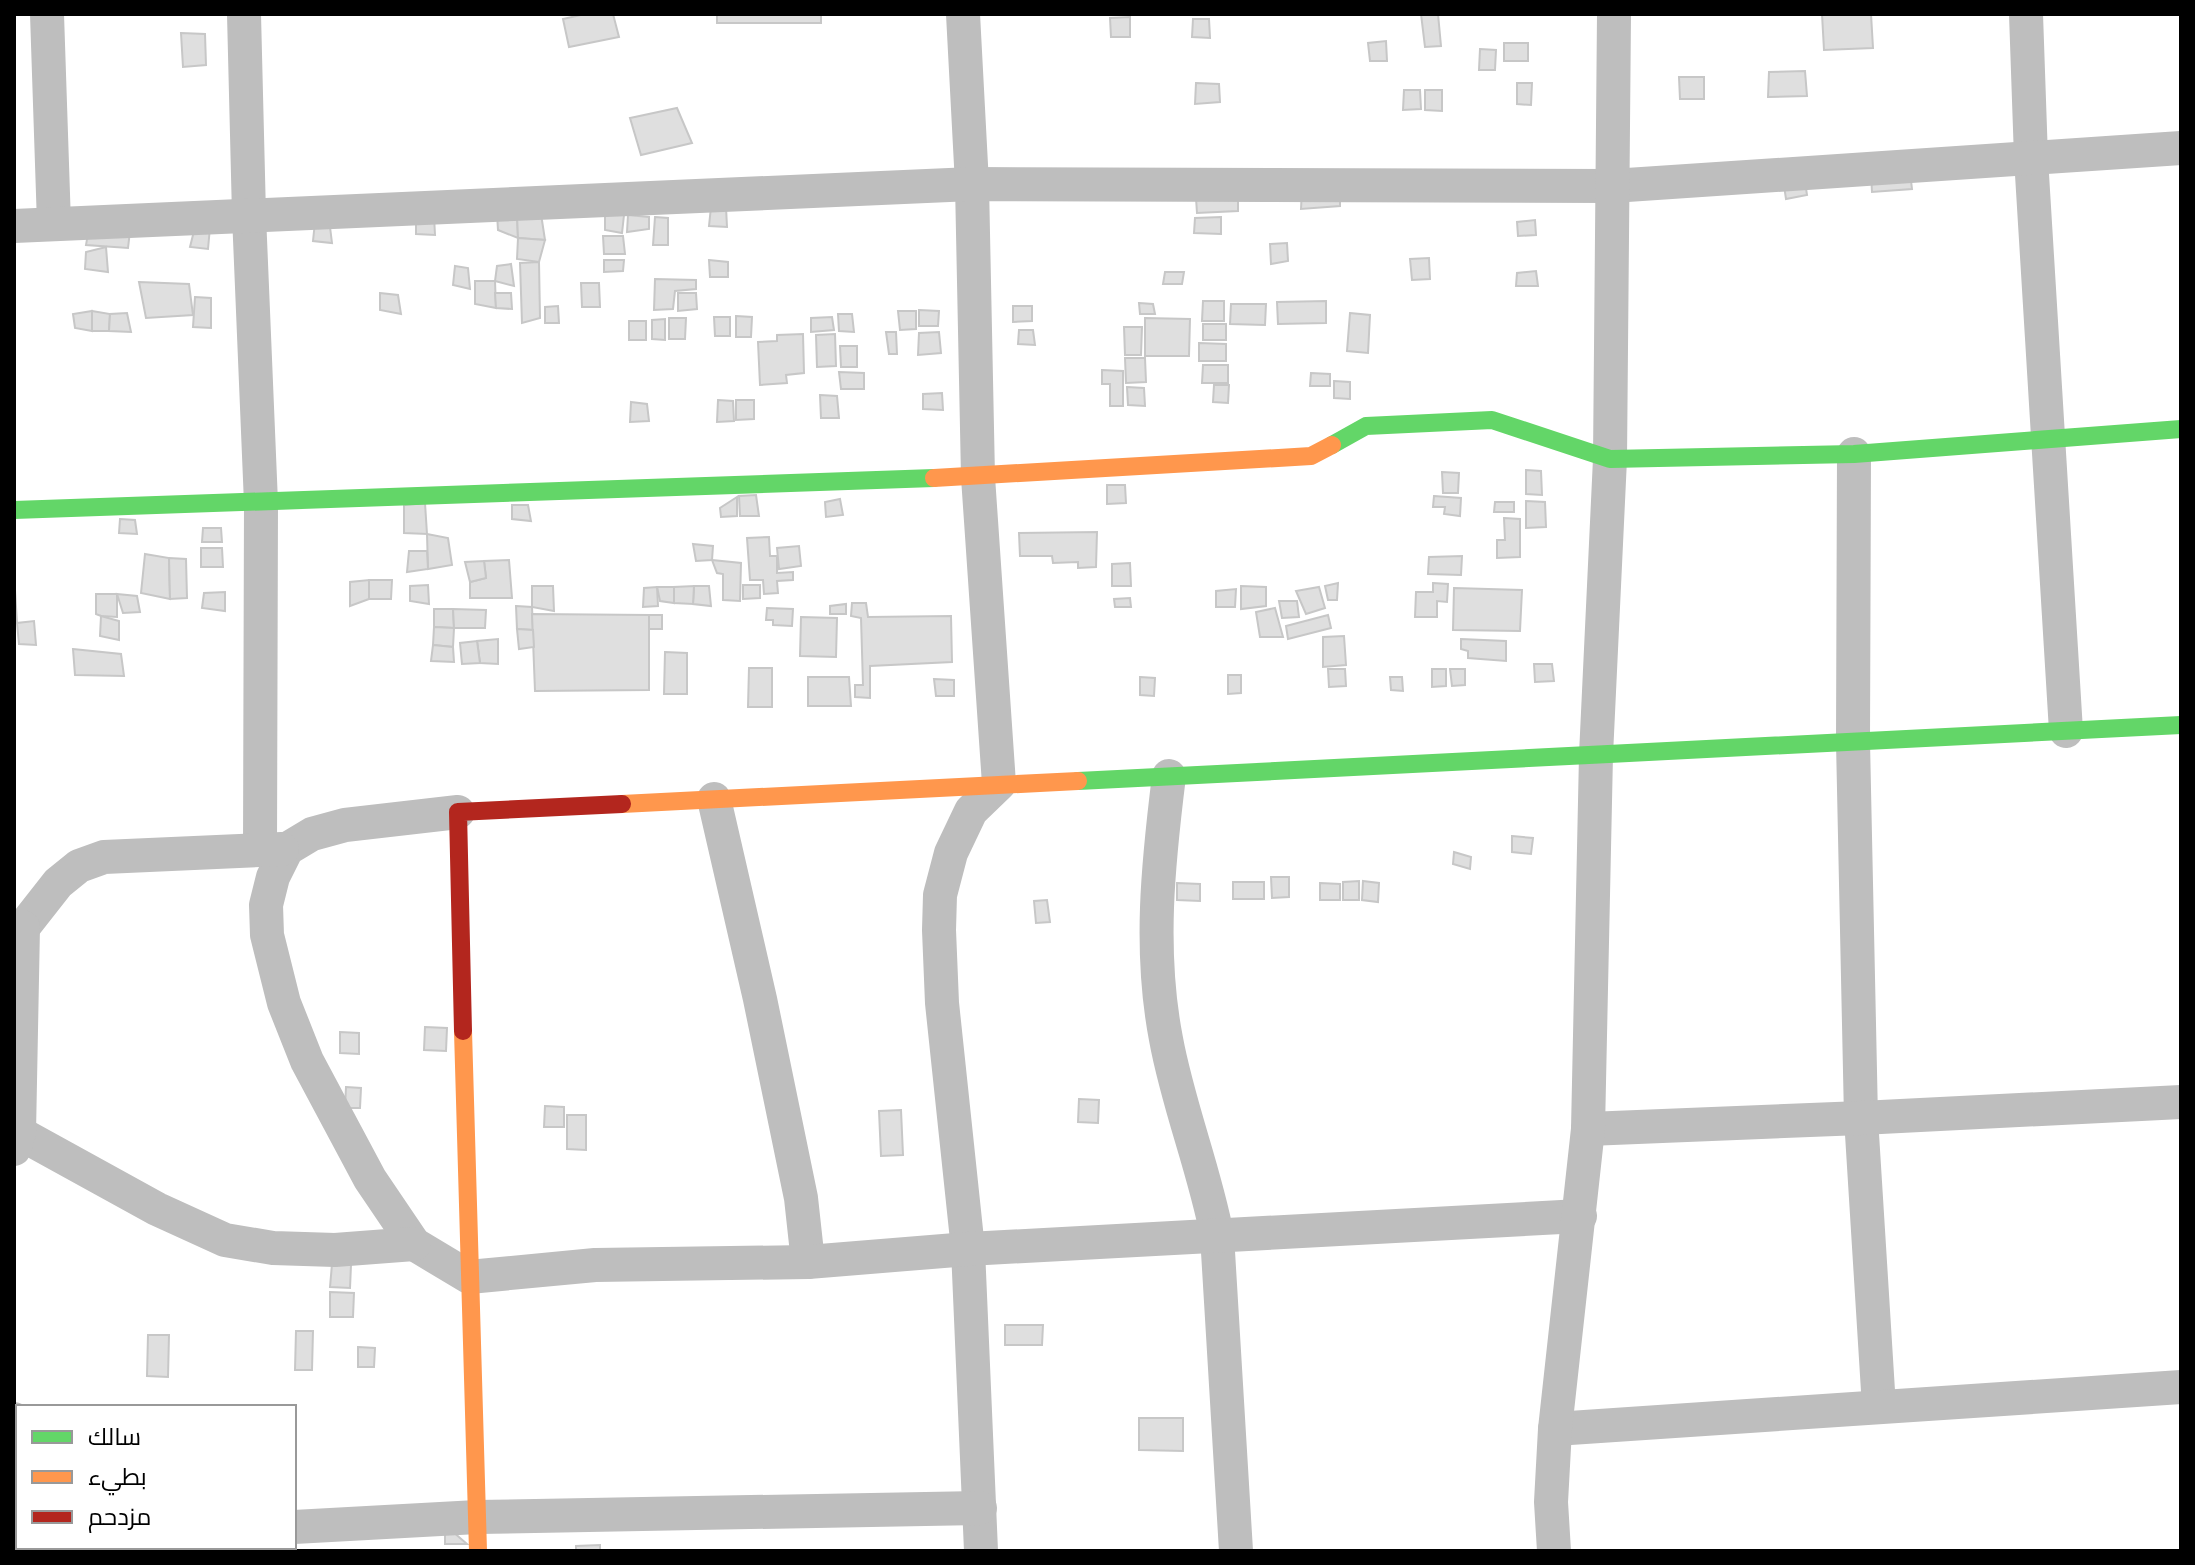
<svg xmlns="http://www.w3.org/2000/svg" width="2195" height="1565" viewBox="0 0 2195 1565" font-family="Commissioner,Cairo,sans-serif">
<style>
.building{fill:#dfdfdf;stroke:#c7c7c7;stroke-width:2}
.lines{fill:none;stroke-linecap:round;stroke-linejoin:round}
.street{stroke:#bebebe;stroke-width:34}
.fast{stroke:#63d668;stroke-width:18}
.slow{stroke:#ff974d;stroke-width:18}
.jam{stroke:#b3261e;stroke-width:18}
</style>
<rect width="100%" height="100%" fill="#fff"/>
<g class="building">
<polygon points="585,14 613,14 619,37 569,47 563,19"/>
<rect x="717" y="14" width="104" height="9"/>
<polygon points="1421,14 1438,14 1441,46 1425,47"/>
<polygon points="1822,14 1871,14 1873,48 1824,50"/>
<polygon points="1130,17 1130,37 1111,37 1110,18"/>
<polygon points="1193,19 1209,19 1210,38 1192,37"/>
<polygon points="181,33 205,34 206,65 183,67"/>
<polygon points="1386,41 1387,61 1370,61 1368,43"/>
<rect x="1504" y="43" width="24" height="18"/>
<polygon points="1480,49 1496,50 1495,70 1479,70"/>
<polygon points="1805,71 1807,96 1768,97 1769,72"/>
<polygon points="1679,77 1704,77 1704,99 1680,99"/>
<polygon points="1196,83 1219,84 1220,102 1195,104"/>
<polygon points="1517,83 1532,83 1531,105 1517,104"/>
<polygon points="1404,90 1420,90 1421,109 1403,110"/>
<polygon points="1425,90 1442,90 1442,111 1425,110"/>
<polygon points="677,108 692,143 641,155 630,118"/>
<polygon points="1910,172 1912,189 1872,192 1871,174"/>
<polygon points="1804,175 1807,195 1786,199 1783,179"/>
<polygon points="1340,189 1340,206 1301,209 1302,190"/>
<polygon points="1238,191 1238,211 1197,213 1196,198"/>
<polygon points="711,207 726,207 727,227 709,226"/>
<polygon points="497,213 517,215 518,238 498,230"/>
<polygon points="541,214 545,240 518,238 517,215"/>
<polygon points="605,214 624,215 622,233 605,230"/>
<polygon points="628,215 649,217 649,229 627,232"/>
<polygon points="416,216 434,216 435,235 416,234"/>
<polygon points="655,217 668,218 668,245 653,245"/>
<polygon points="1221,217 1221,234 1194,233 1195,218"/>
<polygon points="329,219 332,243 313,241 315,222"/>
<polygon points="1535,220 1536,235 1518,236 1517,222"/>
<polygon points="195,227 210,227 208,249 190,247"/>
<polygon points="89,228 130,231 128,248 86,245"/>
<polygon points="603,236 623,236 625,254 604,254"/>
<polygon points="518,238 545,240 539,262 517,259"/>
<polygon points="1287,243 1288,261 1271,264 1270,244"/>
<polygon points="106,247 108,272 85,269 86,252"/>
<polygon points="1429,258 1430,279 1412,280 1410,259"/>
<polygon points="604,260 624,260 623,271 604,272"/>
<polygon points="709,260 728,262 728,277 710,277"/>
<polygon points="539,262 540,318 522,323 520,263"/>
<polygon points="511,264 514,286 495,281 497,266"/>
<polygon points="455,266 468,268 470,289 453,285"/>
<polygon points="1536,271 1538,286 1516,286 1517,273"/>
<polygon points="1165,272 1184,272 1182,284 1163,284"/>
<polygon points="655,279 696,280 696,289 675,291 673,309 654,310"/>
<polygon points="475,281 495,281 496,308 475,304"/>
<polygon points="139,282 189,284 193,315 146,318"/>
<polygon points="581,283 599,283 600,307 582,307"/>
<polygon points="380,293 398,295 401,314 380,310"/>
<polygon points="495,293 511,293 512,309 496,308"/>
<polygon points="678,293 696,293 697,309 678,311"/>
<polygon points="195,297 211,298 211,328 193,327"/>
<polygon points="1203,301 1224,301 1224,321 1202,321"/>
<polygon points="1326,301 1326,323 1278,324 1277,302"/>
<polygon points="1139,303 1153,304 1155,314 1140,314"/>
<polygon points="1231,304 1266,304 1265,325 1230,324"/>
<polygon points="558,306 559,323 545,323 545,307"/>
<polygon points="1013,306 1032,306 1032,321 1013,322"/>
<polygon points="919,310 939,311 938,326 919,326"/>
<polygon points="92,311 110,314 109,331 92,331"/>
<polygon points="92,311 92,331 75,328 73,314"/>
<polygon points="898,311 916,311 916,329 900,330"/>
<polygon points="127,313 131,332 109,331 110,314"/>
<polygon points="1350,313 1370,315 1368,353 1347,351"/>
<polygon points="838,314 852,314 854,332 839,331"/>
<polygon points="736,316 752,317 751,337 736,337"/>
<polygon points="714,317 730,317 730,336 715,336"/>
<polygon points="832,317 834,330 811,332 811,318"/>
<polygon points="669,318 686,318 685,339 669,339"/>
<polygon points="1145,318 1190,319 1189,356 1145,356"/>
<polygon points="665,319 665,340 652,339 652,320"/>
<rect x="629" y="321" width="17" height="19"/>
<rect x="1203" y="324" width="23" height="16"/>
<polygon points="1124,327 1142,327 1141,355 1125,355"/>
<polygon points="1019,330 1033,330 1035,345 1018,344"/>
<polygon points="886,332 896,332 897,354 889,354"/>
<polygon points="939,332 941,353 918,355 919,333"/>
<polygon points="803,334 804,373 786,375 787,383 760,385 758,342 777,341 777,335"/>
<polygon points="835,334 836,366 817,367 816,335"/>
<polygon points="1199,343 1226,344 1226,361 1199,361"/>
<polygon points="840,346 857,346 857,367 841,367"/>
<polygon points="1125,358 1145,358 1146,382 1126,383"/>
<polygon points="1203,365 1228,365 1228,383 1202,383"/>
<polygon points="1102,370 1123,371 1123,406 1110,406 1110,384 1102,384"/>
<polygon points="839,372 864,373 864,389 841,389"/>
<polygon points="1311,373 1330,374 1330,386 1310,386"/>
<polygon points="1334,381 1350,382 1350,399 1334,398"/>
<polygon points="1214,385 1229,385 1228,403 1213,402"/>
<polygon points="1127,387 1144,388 1145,406 1128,405"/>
<polygon points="942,393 943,410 923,409 923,394"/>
<polygon points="820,395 837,396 839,418 821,418"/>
<polygon points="718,400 733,401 734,421 717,422"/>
<polygon points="736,400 754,400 754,419 736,420"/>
<polygon points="631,402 647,404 649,421 630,422"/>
<polygon points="1526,470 1541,471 1542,495 1526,494"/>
<polygon points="1442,472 1459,473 1458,493 1443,493"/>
<polygon points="1107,485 1125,485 1126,503 1107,504"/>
<polygon points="756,495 759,516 740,516 739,496"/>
<polygon points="1434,496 1461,498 1460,516 1444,514 1445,507 1433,507"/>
<polygon points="737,497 737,516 721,517 720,508"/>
<polygon points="840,499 843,515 826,517 825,502"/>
<polygon points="1526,501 1545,502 1546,527 1526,528"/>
<polygon points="1495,502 1514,502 1514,512 1494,512"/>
<polygon points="425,503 427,534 404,533 404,505"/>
<polygon points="512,505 528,505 531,521 512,519"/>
<polygon points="1504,518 1520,519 1520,557 1497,558 1497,540 1505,540"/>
<polygon points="120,519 135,520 137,534 119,533"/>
<polygon points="203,528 221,528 222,542 202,542"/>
<polygon points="1097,532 1096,567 1078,568 1078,562 1053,563 1052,556 1020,556 1019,533"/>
<polygon points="427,534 448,538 452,565 428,569"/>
<polygon points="769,537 770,556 777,556 777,573 793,572 793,580 777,581 778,593 764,594 763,580 750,580 747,538"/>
<polygon points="693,544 713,546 712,560 696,561"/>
<polygon points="799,546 801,566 779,569 777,548"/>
<polygon points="201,548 222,548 223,567 201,567"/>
<polygon points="409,551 427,551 428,569 407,572"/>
<polygon points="145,554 169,558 170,599 141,593"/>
<polygon points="1462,556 1461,575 1428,574 1429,557"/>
<polygon points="169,558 186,559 187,598 170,599"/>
<polygon points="509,560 512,598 470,598 470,582 486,578 484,561"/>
<polygon points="712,560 741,563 740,601 723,600 723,574 717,573"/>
<polygon points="484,561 486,578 470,582 465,562"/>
<polygon points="1130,563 1131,586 1112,586 1112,564"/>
<polygon points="14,574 17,623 14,623"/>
<polygon points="369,580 392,580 391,599 369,599"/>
<polygon points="369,580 369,599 350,606 350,582"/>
<polygon points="1338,583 1337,600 1328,600 1325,586"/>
<polygon points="1433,583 1448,584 1447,602 1437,601 1437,617 1415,617 1416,592 1433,592"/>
<polygon points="428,585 429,604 410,601 410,586"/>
<polygon points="743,585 760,585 760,598 743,599"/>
<polygon points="532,586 553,586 554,611 532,607"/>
<polygon points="694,586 709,586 711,606 693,604"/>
<polygon points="694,586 693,604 674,603 674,587"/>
<polygon points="1241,586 1266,587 1266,606 1241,609"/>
<polygon points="657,587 674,587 674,603 660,601"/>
<polygon points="657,587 658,606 643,607 644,588"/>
<polygon points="1319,587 1325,608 1306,614 1296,591"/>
<polygon points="1454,588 1522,590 1520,631 1453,630"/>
<polygon points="1236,589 1235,607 1216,607 1216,591"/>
<polygon points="225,592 225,611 202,608 204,593"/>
<polygon points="96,594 117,594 117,617 101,616 96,614"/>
<polygon points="117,594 137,596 140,612 123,613"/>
<polygon points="1130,598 1131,607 1115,607 1114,599"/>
<polygon points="1279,601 1297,601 1299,617 1282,618"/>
<polygon points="852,603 866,603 868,617 951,616 952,662 870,666 870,698 855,697 855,685 863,685 861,618 851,616"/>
<polygon points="846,604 846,614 830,614 830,606"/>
<polygon points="516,606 532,607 533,630 517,629"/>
<polygon points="767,608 793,609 792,626 773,625 773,620 766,620"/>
<polygon points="1275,608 1283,637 1260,637 1256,612"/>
<polygon points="434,609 453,609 454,628 434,627"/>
<polygon points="453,609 486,610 485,628 454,628"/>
<polygon points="532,614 649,615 649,690 535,691"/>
<rect x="649" y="615" width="13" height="14"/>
<polygon points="1328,615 1331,628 1288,639 1286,626"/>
<polygon points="101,616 119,621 119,640 100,636"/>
<polygon points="801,617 837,618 836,657 800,656"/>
<polygon points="34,621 36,645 19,644 17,623"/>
<polygon points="434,627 454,628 453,647 433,645"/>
<polygon points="517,629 533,630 534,647 519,649"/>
<polygon points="1344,636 1346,665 1323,667 1323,637"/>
<polygon points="498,639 498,664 480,663 477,641"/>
<polygon points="1461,639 1506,641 1506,661 1468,658 1468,651 1461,649"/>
<polygon points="477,641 480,663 462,664 460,643"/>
<polygon points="433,645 453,647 454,662 431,661"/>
<polygon points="73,649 121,654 124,676 75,675"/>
<polygon points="665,652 687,653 687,694 664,694"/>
<polygon points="1534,664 1552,664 1554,681 1535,682"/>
<polygon points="749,668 772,668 772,707 748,707"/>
<polygon points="1328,669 1345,669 1346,686 1329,687"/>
<polygon points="1432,669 1446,669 1446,686 1432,687"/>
<polygon points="1450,669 1465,669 1465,685 1452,686"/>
<polygon points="1228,675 1241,675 1241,693 1228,694"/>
<polygon points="808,677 849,677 851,706 808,706"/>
<polygon points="1140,677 1155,678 1154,696 1140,695"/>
<polygon points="1390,677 1402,677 1403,691 1391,690"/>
<polygon points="934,679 954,680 954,696 936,696"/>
<polygon points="1512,836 1533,838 1531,854 1512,852"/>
<polygon points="1454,852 1471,857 1470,869 1453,864"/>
<polygon points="1271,877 1289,877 1289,897 1272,898"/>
<polygon points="1359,881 1359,900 1343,900 1343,882"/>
<polygon points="1363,881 1379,883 1378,902 1362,900"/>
<rect x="1233" y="882" width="31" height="17"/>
<polygon points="1177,883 1200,884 1200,901 1177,900"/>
<polygon points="1320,883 1340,884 1340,900 1320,900"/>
<polygon points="1047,900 1050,922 1036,923 1034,901"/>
<polygon points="425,1027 447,1028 446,1051 424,1050"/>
<polygon points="340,1032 359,1033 359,1054 340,1053"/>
<polygon points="346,1087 361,1088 360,1108 345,1108"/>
<polygon points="1079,1099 1099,1100 1098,1123 1078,1122"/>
<polygon points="545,1106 564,1107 564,1127 544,1127"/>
<polygon points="901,1110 903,1155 881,1156 879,1111"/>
<polygon points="567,1115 586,1115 586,1150 567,1149"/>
<polygon points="332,1264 351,1265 350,1288 330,1287"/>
<polygon points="330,1292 354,1293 353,1317 330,1317"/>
<polygon points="1005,1325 1043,1325 1042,1345 1005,1345"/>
<polygon points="296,1331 313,1331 312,1370 295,1370"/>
<polygon points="148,1335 169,1335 168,1377 147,1376"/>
<polygon points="358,1347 375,1348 374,1367 358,1367"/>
<polygon points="1139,1418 1183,1418 1183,1451 1139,1450"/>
<polygon points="445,1525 467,1544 445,1544"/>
<polygon points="600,1545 600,1551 576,1551 576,1546"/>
<rect x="46" y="1547" width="23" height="4"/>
<rect x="73" y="1547" width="25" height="4"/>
<rect x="152" y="1547" width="21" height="4"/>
</g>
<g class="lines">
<g class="street">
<polyline points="47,14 54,224"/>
<polyline points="244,14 249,215 261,503 260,849"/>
<polyline points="963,14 972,184 978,477 999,784 971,811 951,853 940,895 939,930 942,1003 968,1249 981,1551"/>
<polyline points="2026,14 2031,158 2066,731"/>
<polyline points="14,226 972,184 1612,186 2181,148"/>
<polyline points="1854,454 1853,742 1861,1118 1879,1407"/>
<path d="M1169,776C1158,864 1149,951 1166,1039C1178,1105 1204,1168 1217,1235L1236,1551"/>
<polyline points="714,799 760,999 801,1198 808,1262"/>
<polyline points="458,812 345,825 312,834 287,849 273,877 266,905 267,935 284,1003 307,1061 370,1179 414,1244 469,1277 595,1265 808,1262 968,1249 1580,1216"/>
<polyline points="14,939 58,883 79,866 104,857 282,849"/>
<polyline points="1588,1129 1861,1118 2181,1102"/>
<polyline points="19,1133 157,1209 225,1240 273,1248 335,1250 414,1244"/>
<polyline points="14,1149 19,1133 23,927"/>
<polyline points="14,1419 18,1456"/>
<polyline points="1555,1429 2181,1387"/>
<polyline points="294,1527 477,1517 980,1508"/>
<polyline points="26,1547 26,1551"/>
<polyline points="1554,1551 1551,1502 1555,1429 1588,1129 1596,755 1610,459 1614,14"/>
</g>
<g class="fast">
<polyline points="1332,445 1366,426 1492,420 1610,459 1854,454 2181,429"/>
<polyline points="14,510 934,478"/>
<polyline points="1078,781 2181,725"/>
</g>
<g class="slow">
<polyline points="934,478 1311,456 1332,445"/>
<polyline points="622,804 1078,781"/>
<polyline points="463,1031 478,1551"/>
</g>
<polyline class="jam" points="463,1031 458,812 622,804"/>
</g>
<rect width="2195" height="1565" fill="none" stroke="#000000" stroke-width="32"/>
<rect x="16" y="1405" width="280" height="144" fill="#ffffff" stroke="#999999" stroke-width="2"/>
<rect x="32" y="1431" width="40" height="12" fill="#63d668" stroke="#999999" stroke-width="2"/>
<text x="88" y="1445" font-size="24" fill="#000000">سالك</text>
<rect x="32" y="1471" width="40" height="12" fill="#ff974d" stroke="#999999" stroke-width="2"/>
<text x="88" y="1485" font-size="24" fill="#000000">بطيء</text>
<rect x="32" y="1511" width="40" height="12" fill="#b3261e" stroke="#999999" stroke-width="2"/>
<text x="88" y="1525" font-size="24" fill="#000000">مزدحم</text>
</svg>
